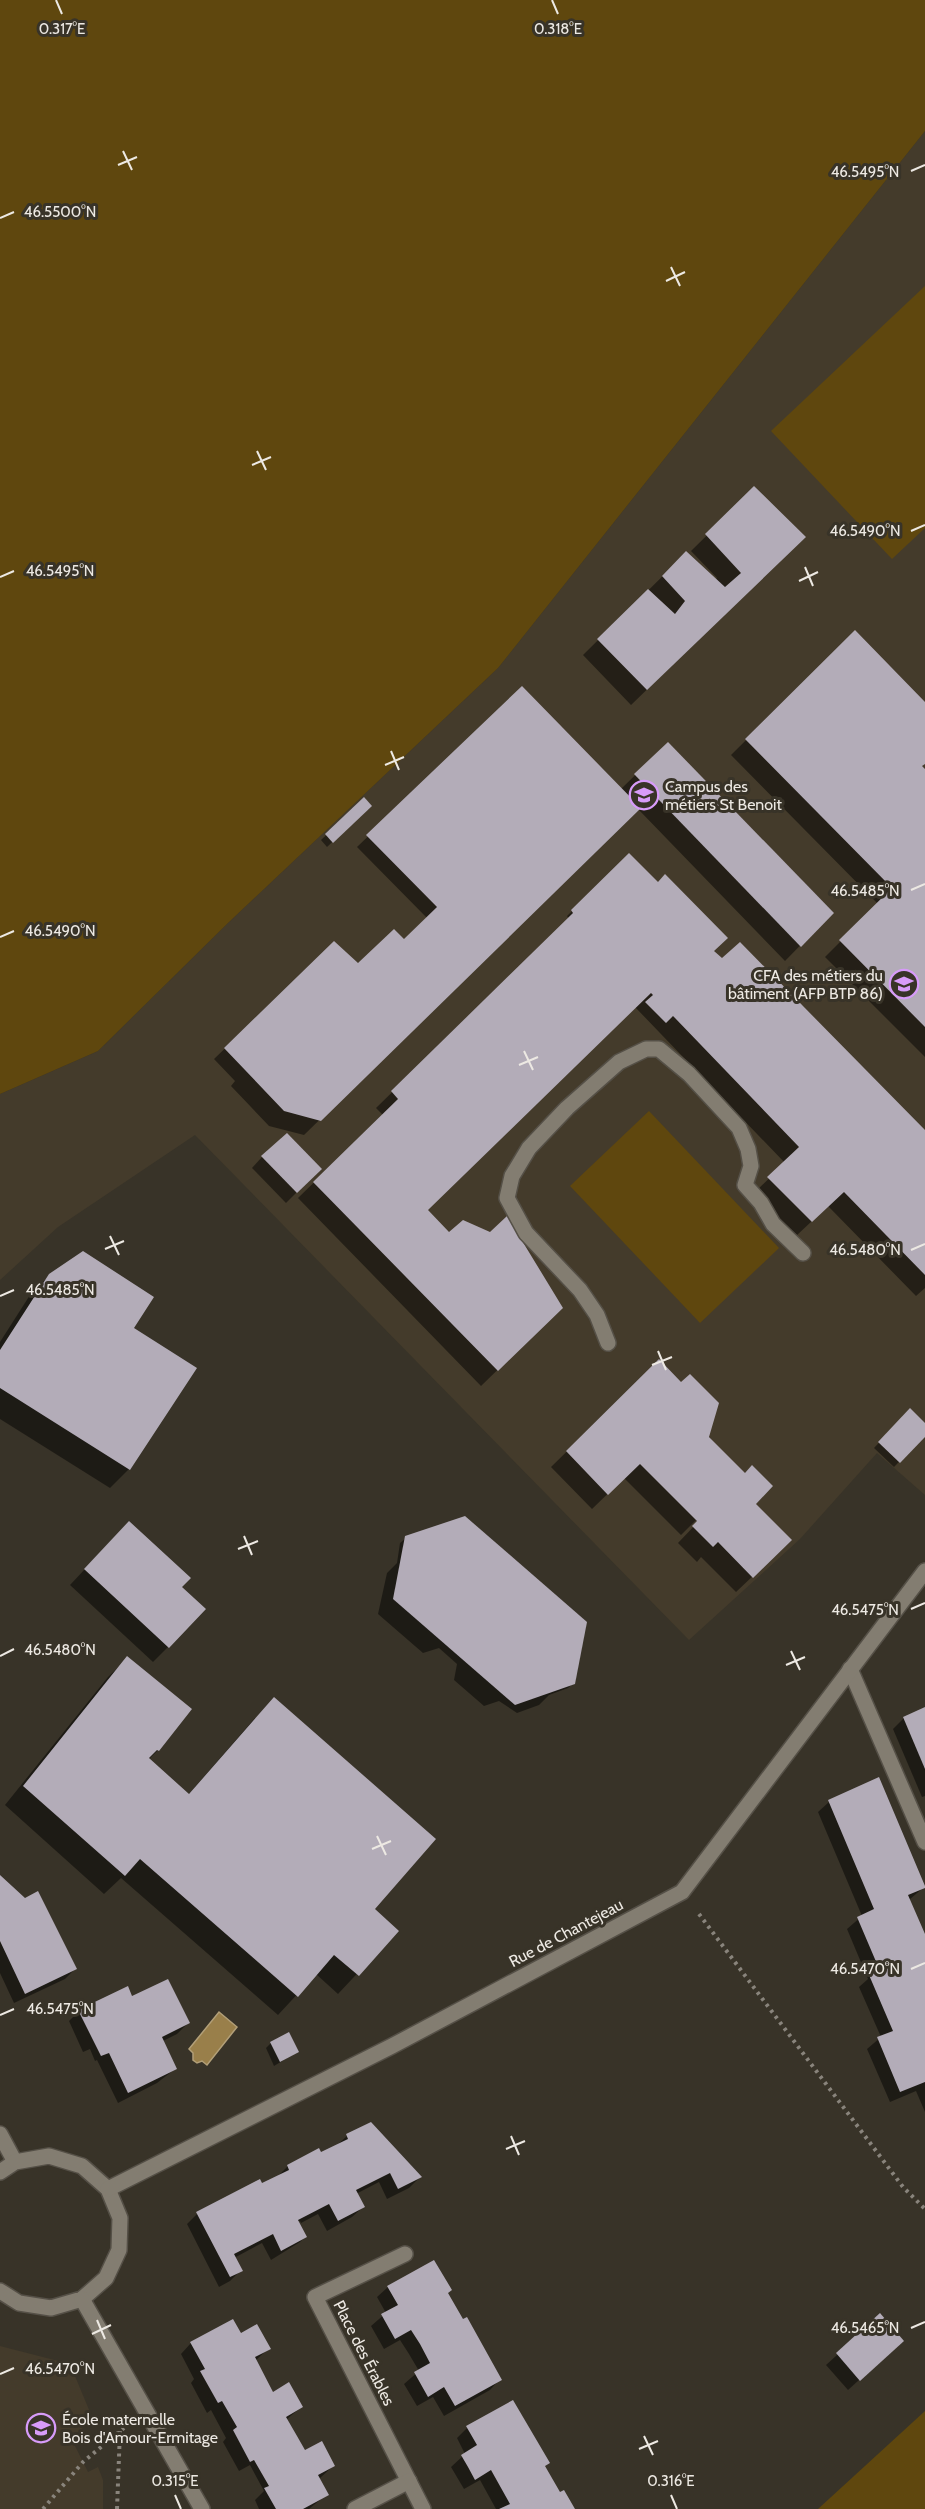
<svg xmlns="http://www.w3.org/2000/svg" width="925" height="2509" viewBox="0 0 925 2509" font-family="Cabin,sans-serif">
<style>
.built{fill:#443b2b}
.green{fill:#5f470e}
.water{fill:#997f4a;stroke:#b29f78;stroke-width:1.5}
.shadow{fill:#0007}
.building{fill:#b3acb8}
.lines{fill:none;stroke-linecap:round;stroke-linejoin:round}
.lane-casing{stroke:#555047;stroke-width:18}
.street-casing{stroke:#555047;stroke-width:18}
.path{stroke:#89847c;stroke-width:4;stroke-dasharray:3 4.5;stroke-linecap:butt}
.lane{stroke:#837d71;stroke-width:15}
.street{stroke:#837d71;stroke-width:15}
.ticks{fill:none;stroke:#ede9e3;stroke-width:2}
.labels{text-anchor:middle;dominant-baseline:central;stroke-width:6;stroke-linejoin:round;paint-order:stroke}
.poi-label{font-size:16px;fill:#ede9e3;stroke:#383328;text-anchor:start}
.street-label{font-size:16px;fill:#ede9e3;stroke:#383328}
.ticks-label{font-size:15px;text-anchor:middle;fill:#ede9e3;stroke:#383328;stroke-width:6;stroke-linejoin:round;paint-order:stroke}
</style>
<rect width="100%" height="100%" fill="#383328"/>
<g class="built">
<polygon points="925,131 925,1495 877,1453 800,1539 689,1640 195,1135 58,1227 0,1280 0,1094 98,1051 228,923 498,668"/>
<polygon points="0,2346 70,2364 92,2417 72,2440 88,2472 98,2467 103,2480 103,2509 0,2509"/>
</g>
<g class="green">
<polygon points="0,0 925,0 925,131 498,668 228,923 98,1051 0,1094"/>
<polygon points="925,286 925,528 892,559 771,431"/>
<polygon points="649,1111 779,1248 700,1323 570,1186"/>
<polygon points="925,2411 925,2509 818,2509"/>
</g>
<polygon class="water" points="219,2012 237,2027 207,2065 202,2061 197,2063 193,2060 193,2053 189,2049"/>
<g class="shadow">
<polygon points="754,489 789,552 631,705 583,655 686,553 715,580 717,578 691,551"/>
<polygon points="855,632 925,704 925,762 920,766 925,771 925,1057 825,957 878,904 731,755"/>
<polygon points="522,688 621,789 667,744 832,913 785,961 638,809 304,1135 269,1126 231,1086 235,1081 214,1059 334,943 358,966 404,942 428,919 357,847"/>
<polygon points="364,800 370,806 327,847 321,840"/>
<polygon points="629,855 712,951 925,1132 925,1288 916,1296 828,1206 796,1236 753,1194 785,1163 635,1007 426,1210 449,1234 561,1308 481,1386 298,1198 383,1115 376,1108 569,919 567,916"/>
<polygon points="262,1157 320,1169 286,1203 252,1168"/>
<polygon points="50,1275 133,1327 129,1469 110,1488 0,1419 0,1342 30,1295"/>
<polygon points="659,1361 754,1504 775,1555 736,1592 701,1557 697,1562 678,1543 698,1522 696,1520 681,1535 624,1478 592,1509 551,1467"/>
<polygon points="910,1410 925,1425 925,1435 894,1467 874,1448"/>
<polygon points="114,1538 172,1596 168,1647 153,1662 70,1585"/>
<polygon points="406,1538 573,1683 568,1688 549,1695 539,1705 517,1713 499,1701 484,1706 454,1680 457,1664 439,1648 423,1653 378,1614 387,1573 397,1563 400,1543"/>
<polygon points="128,1658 158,1750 148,1760 188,1795 255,1718 372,1910 397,1931 338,1994 316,1974 278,2015 121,1878 104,1894 5,1805 108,1677"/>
<polygon points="925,1708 925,1796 922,1797 893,1729 904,1718"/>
<polygon points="829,1802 924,1887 909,1900 925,1938 925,2112 916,2091 890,2102 867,2049 881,2037 859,1987 868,1979 847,1929 862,1916 818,1812"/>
<polygon points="0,1877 75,1969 65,1979 14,2003 0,1973"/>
<polygon points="132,1998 188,2023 177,2034 163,2041 175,2069 157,2083 118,2103 97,2060 95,2061 90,2049 83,2052 69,2021 79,2011"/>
<polygon points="271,2043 297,2052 274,2066 266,2048"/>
<polygon points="370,2124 420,2177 409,2188 387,2199 379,2182 356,2194 363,2207 352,2217 327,2231 318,2214 301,2223 300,2221 297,2222 305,2237 300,2242 271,2260 262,2243 234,2258 241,2270 230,2281 219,2287 187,2224 197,2214 262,2186 277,2177 288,2166 320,2155 336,2146 347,2136"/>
<polygon points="388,2287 446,2294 500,2379 490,2390 444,2416 433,2397 417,2406 404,2384 419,2371 409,2354 400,2340 384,2349 371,2326 386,2313 377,2297"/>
<polygon points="880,2316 891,2351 848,2390 826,2365"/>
<polygon points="240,2335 269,2348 255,2361 272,2394 301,2407 286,2420 304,2452 333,2466 319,2479 327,2494 309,2509 259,2509 255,2500 264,2491 250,2465 239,2471 223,2442 226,2438 211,2410 207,2413 191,2383 194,2379 181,2354 191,2343"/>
<polygon points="467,2428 544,2467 560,2495 573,2509 496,2509 480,2480 464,2489 451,2467 465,2454 457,2438"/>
</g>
<g class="building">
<polygon points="754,486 806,537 647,690 597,639 648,589 675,614 685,601 662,576 686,551 725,587 741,573 705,534"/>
<polygon points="855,630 925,702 925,764 922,766 925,769 925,1027 839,940 892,888 745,739"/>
<polygon points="522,686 641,808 321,1121 284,1111 224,1048 334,941 358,963 394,929 404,939 437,907 366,835"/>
<polygon points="668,742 834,913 801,947 634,774"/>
<polygon points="364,797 372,806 333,843 325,834"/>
<polygon points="629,853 658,882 665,874 728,938 714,951 722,958 740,942 925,1130 925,1275 844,1192 812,1222 767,1177 799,1147 675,1018 673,1016 666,1023 645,1002 653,995 651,993 428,1210 449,1232 463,1220 490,1232 507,1216 563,1308 498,1371 313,1182 398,1099 391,1091 573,913 571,910"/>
<polygon points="287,1133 322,1169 297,1193 261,1156"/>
<polygon points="83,1251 154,1297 134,1328 197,1368 130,1470 0,1388 0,1350 49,1274"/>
<polygon points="659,1359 681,1382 690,1374 719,1403 709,1437 745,1473 752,1465 773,1486 756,1504 792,1540 753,1578 718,1542 713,1547 692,1526 697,1521 640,1464 608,1495 566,1451"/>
<polygon points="910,1408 925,1423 925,1437 900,1463 878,1442"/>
<polygon points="465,1516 587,1622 575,1684 515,1705 393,1599 405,1536"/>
<polygon points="129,1521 191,1578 182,1587 206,1609 169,1648 84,1569"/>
<polygon points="127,1656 192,1709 159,1751 157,1750 149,1758 189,1794 274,1697 436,1839 375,1909 399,1931 359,1976 334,1955 298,1997 140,1859 125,1876 23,1786"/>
<polygon points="925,1707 925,1769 903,1717"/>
<polygon points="879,1777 925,1886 925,1888 908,1895 925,1934 925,2082 900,2092 877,2037 893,2031 869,1975 880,1971 857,1917 874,1909 828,1800"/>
<polygon points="0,1875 25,1898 38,1891 77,1969 25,1994 0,1941"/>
<polygon points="168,1979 190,2023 162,2037 177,2069 128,2093 109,2053 101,2056 78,2010 128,1986 132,1996"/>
<polygon points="289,2032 299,2052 280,2062 270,2042"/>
<polygon points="371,2122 422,2177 398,2189 390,2173 356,2190 365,2207 338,2221 329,2204 298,2220 307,2237 281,2251 273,2234 234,2254 243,2271 230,2277 196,2212 260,2179 262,2183 289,2170 287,2165 319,2148 321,2152 348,2139 346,2134"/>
<polygon points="434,2260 452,2290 448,2293 463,2319 467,2317 502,2380 455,2406 444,2387 428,2397 414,2372 430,2363 420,2344 411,2330 395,2339 381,2314 398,2305 387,2286"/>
<polygon points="880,2313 904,2341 860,2381 836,2353"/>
<polygon points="233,2319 241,2333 257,2324 271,2349 255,2357 273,2392 289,2382 303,2407 286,2417 297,2436 305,2450 322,2441 335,2466 318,2475 329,2495 303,2509 276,2509 264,2488 269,2486 254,2460 250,2462 233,2430 237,2427 222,2401 218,2403 200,2371 205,2369 190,2342"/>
<polygon points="513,2400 550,2463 545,2466 560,2492 564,2490 575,2509 499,2509 510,2504 491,2470 475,2480 468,2467 461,2455 477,2445 466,2426"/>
</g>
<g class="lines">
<g class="lane-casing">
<polyline id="lane" points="608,1343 597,1315 580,1290 526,1233 507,1198 512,1176 529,1148 567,1108 619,1062 646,1049 659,1049 689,1074 739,1128 748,1149 751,1166 745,1185 761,1203 773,1224 803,1253"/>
</g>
<g class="street-casing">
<g id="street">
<polyline points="850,1669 925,1842"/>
<polyline points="0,2134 15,2162"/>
<polyline points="0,2172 15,2162 49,2156 82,2166 108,2189 120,2218 119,2250 106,2278 82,2299 51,2308 19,2303 0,2291"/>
<polyline points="108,2189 392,2046 682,1892 925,1571"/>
<polyline points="405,2254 315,2297 423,2509"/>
<polyline points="82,2299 202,2509"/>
<polyline points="355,2509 409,2481"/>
</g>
</g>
<g class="path">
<polyline points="699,1914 903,2187 925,2209"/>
<polyline points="43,2509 83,2462 124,2428"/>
<polyline points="117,2509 120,2431"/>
</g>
<use href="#lane" class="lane"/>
<use href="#street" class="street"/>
</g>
<path class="ticks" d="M56,0L62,14M552,0L558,14M123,151L132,170M118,165L137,157M911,171L925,165M0,218L14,212M671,267L680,286M666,281L685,272M257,451L266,470M252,465L271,457M911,531L925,525M805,567L813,586M0,577L14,571M799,581L818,572M391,751L399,770M385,765L404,757M911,890L925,884M0,937L14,931M524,1051L533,1070M519,1065L538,1057M110,1236L119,1255M105,1249L124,1241M911,1250L925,1244M0,1296L14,1290M658,1351L666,1370M652,1365L672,1357M244,1536L252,1555M238,1549L258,1541M911,1609L925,1603M791,1651L800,1670M0,1656L14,1649M786,1665L805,1657M377,1836L386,1855M372,1849L391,1841M911,1969L925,1963M0,2015L14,2009M511,2136L519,2155M506,2149L525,2141M97,2320L105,2339M911,2328L925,2322M92,2334L111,2325M0,2374L14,2368M644,2436L653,2455M639,2449L658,2441M175,2495L181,2509M671,2495L677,2509"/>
<defs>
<g id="university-ring" transform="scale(1.5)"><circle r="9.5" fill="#383328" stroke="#d79bf9" stroke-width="1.5"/><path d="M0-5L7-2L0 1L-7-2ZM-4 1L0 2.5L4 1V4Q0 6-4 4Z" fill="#d79bf9"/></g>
<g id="school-ring" transform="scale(1.5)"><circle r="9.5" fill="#383328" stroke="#d79bf9" stroke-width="1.5"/><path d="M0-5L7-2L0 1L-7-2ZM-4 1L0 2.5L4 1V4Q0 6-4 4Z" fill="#d79bf9"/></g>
</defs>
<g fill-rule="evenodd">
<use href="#university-ring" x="644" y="795"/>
<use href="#university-ring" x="904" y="984"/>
<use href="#school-ring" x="41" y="2428"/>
</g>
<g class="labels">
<g class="poi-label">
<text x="665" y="786">Campus des<tspan x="665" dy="18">métiers St Benoit</tspan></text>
<text x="883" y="975" text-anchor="end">CFA des métiers du<tspan x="883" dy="18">bâtiment (AFP BTP 86)</tspan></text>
<text x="62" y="2419">École maternelle<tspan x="62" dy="18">Bois d'Amour-Ermitage</tspan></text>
</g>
<g class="street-label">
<text transform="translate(566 1933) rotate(-28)">Rue de Chantejeau</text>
<text transform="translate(364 2353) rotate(63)">Place des Érables</text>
</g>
</g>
<g class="ticks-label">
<text x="62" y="34">0.317°E</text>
<text x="558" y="34">0.318°E</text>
<text x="865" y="177">46.5495°N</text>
<text x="60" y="217">46.5500°N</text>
<text x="865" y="536">46.5490°N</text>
<text x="60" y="576">46.5495°N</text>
<text x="865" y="896">46.5485°N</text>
<text x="60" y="936">46.5490°N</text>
<text x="865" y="1255">46.5480°N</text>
<text x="60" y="1295">46.5485°N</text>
<text x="865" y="1615">46.5475°N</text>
<text x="60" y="1655">46.5480°N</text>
<text x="865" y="1974">46.5470°N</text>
<text x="60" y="2014">46.5475°N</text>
<text x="865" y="2333">46.5465°N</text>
<text x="60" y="2374">46.5470°N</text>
<text x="175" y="2486">0.315°E</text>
<text x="671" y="2486">0.316°E</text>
</g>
</svg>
